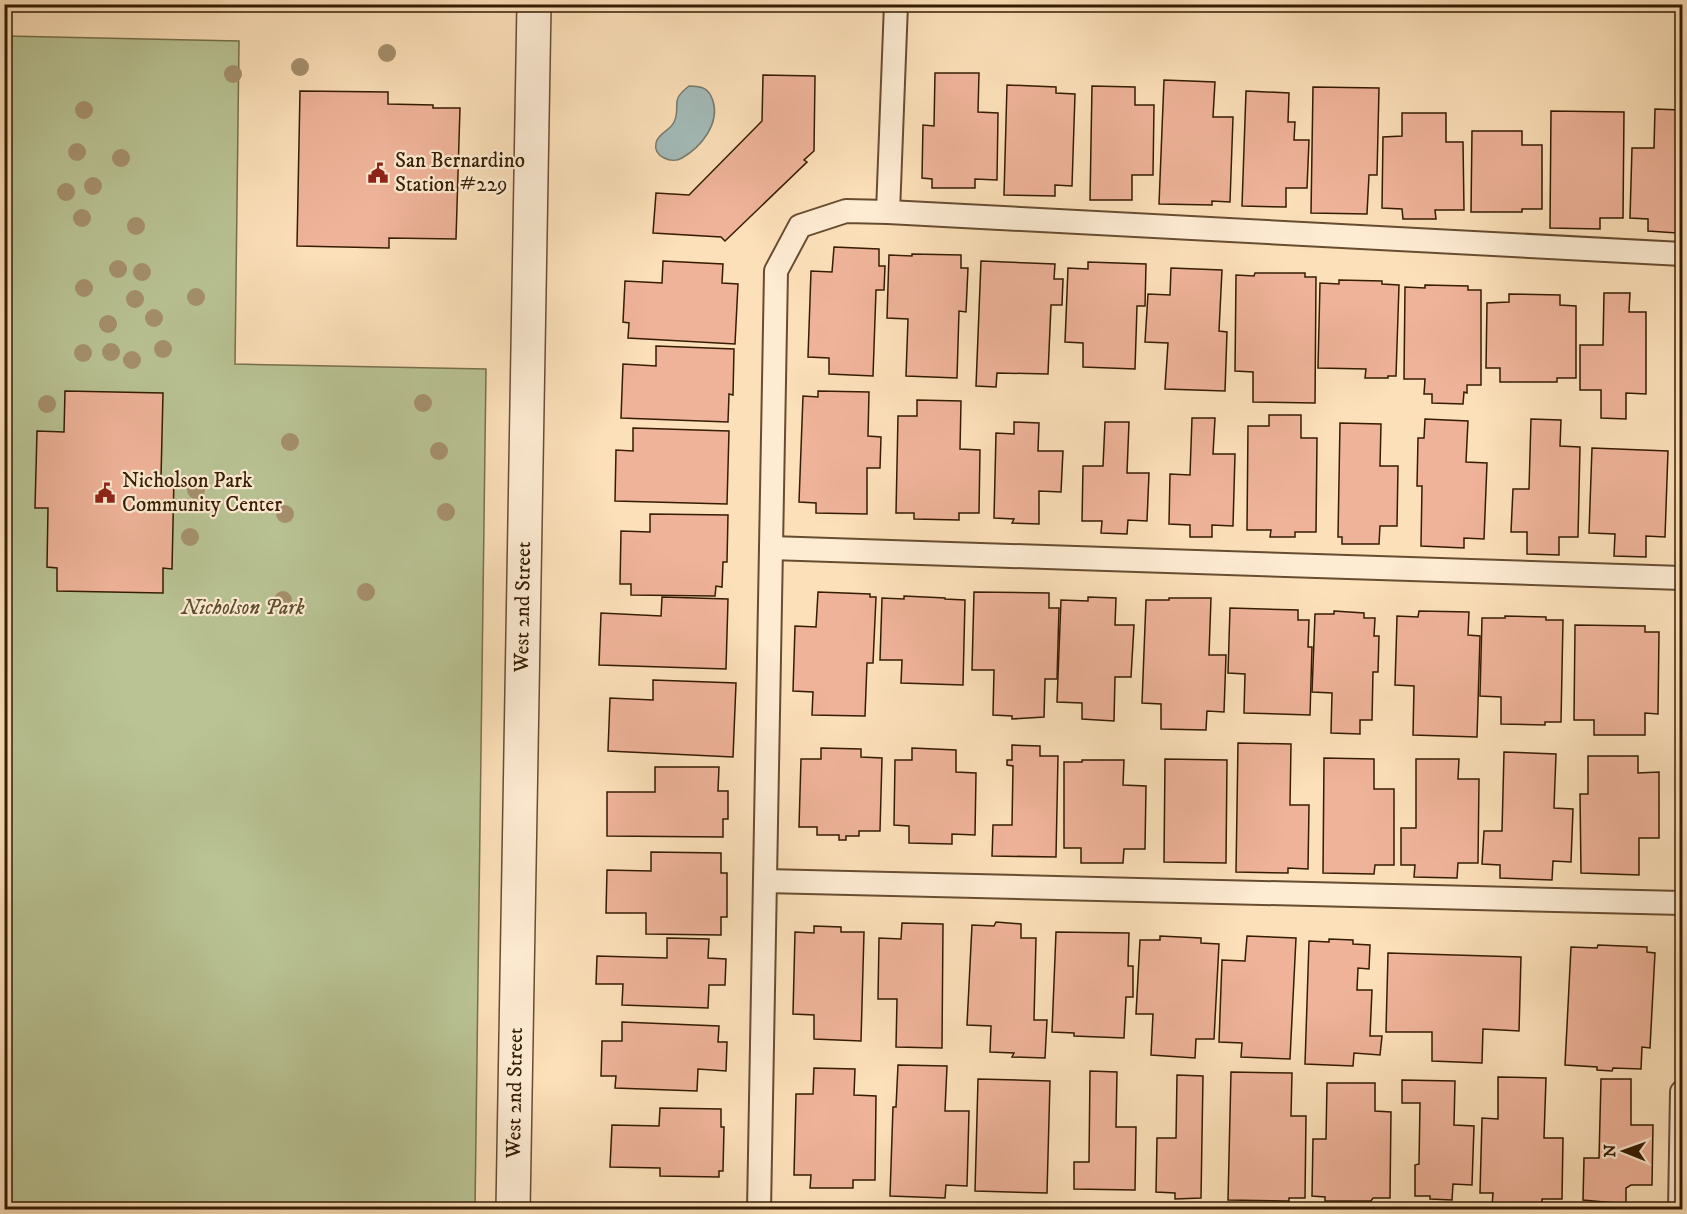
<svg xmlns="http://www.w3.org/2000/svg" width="1687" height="1214" viewBox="0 0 1687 1214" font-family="'IM FELL DW Pica',serif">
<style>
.green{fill:#b9c394;stroke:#77704c;stroke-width:1.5}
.water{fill:#a3bbb9;stroke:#777b70;stroke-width:1.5}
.building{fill:#efb399;stroke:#351c03;stroke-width:1.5}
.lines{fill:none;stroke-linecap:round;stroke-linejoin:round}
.lane-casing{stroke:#674d30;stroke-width:26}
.street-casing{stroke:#674d30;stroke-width:36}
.lane{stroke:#fdebd2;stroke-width:22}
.street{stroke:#fdebd2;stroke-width:33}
.tree{fill:#a5906d}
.labels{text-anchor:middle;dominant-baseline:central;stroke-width:4.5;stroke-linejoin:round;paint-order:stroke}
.poi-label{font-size:21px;fill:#351c03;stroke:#fdebd2;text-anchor:start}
.street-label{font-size:21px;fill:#351c03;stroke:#fdebd2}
.park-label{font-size:21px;font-style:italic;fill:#5d4e2e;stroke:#fdebd2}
</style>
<rect width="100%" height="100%" fill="#fce0b9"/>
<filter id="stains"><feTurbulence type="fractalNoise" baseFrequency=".00333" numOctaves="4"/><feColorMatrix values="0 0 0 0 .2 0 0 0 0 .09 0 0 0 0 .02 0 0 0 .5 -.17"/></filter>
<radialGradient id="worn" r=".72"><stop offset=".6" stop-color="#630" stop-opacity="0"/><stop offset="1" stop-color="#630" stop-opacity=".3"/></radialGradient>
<polygon class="green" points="5,36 239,41 235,364 486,369 475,1209 5,1210"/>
<path class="water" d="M689,86C702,86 709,88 713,101C720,124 701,147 682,158C672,164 653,157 656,143C658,133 670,131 674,122C682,106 668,102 689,86Z"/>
<g class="building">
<polygon points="935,73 979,73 978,112 998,113 997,180 975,179 975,188 932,188 932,179 922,178 923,125 934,126"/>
<polygon points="763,75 815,76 814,151 804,160 807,162 725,241 721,237 653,233 656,193 689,195 762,121"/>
<polygon points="1164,80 1215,82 1213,117 1233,117 1230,202 1212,201 1212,205 1159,204"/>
<polygon points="1007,85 1056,87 1056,93 1075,94 1072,186 1055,185 1055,196 1004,195"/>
<polygon points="1092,86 1135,87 1135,105 1154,105 1153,175 1132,175 1132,200 1090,200"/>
<polygon points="1313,87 1379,88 1377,175 1369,175 1367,214 1311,213"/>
<polygon points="300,91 388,92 388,104 433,105 433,108 460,108 456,239 389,238 389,248 297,246"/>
<polygon points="1246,91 1289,93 1288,122 1295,122 1294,140 1309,140 1307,188 1286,188 1286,207 1242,206"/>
<polygon points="1655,109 1681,110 1680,128 1682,128 1682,203 1677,203 1677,233 1648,231 1648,219 1630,218 1632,148 1654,148"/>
<polygon points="1551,111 1624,112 1623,218 1600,218 1600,229 1550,228"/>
<polygon points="1402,113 1446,113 1446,142 1463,142 1464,210 1435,210 1436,219 1403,219 1402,209 1382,208 1383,137 1402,136"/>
<polygon points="1472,131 1522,131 1522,145 1542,145 1542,209 1522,209 1522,212 1471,212"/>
<polygon points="834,247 879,249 879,266 885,266 884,290 876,290 873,376 829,374 829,358 808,357 811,271 832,272"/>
<polygon points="912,254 961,255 961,268 968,268 966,312 959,311 957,378 906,376 908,319 887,318 889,255 912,256"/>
<polygon points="663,261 723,264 722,283 738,284 735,344 628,338 629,323 623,322 625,281 662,283"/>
<polygon points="981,261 1055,264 1054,279 1063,279 1062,305 1051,305 1048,374 997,373 996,387 976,386"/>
<polygon points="1088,262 1146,264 1145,306 1137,306 1135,369 1083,367 1083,343 1065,342 1068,268 1088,269"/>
<polygon points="1171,268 1222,270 1219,331 1227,332 1225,391 1165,389 1168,343 1145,342 1148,294 1170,295"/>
<polygon points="1255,273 1305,273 1305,277 1316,277 1315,403 1253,402 1253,372 1235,371 1236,275 1254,276"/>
<polygon points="1339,280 1382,281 1382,284 1399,285 1396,376 1388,376 1388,378 1365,378 1366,369 1318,368 1320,283 1339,284"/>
<polygon points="1425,285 1468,286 1468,290 1481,290 1481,385 1467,385 1467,393 1464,392 1463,404 1432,403 1432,394 1424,394 1425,379 1404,379 1405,287 1425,288"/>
<polygon points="1604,293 1630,293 1629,312 1646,312 1646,394 1626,393 1626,419 1601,418 1601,390 1580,390 1580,345 1603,345"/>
<polygon points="1509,294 1560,295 1560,305 1576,306 1576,378 1557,378 1557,382 1500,382 1500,368 1486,368 1487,303 1509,302"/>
<polygon points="656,346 734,349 733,395 729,394 728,422 621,418 623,364 656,366"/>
<polygon points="65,391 163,393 161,478 174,478 172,569 163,568 163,593 57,591 57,568 47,567 48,508 35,508 37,431 64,432"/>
<polygon points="818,391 869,392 868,436 881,437 880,468 867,468 867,514 816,513 816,503 799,502 803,396 818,397"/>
<polygon points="917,400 961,401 960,449 980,450 979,513 959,513 959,520 914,519 914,513 896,513 898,416 917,416"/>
<polygon points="1269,415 1301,415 1301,438 1317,438 1316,532 1295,532 1295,537 1270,537 1271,530 1247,530 1248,426 1269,426"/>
<polygon points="1192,418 1215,418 1213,454 1235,454 1233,526 1212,525 1212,537 1190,537 1190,525 1169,524 1170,474 1190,475"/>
<polygon points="1425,419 1468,421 1466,462 1487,463 1484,539 1464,538 1464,548 1421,546 1422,486 1417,486 1418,438 1424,438"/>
<polygon points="1531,419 1561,420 1560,446 1580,447 1578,537 1559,537 1559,555 1527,554 1527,532 1511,532 1513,489 1529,489"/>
<polygon points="1014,422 1039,423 1038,451 1063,451 1061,492 1039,491 1039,524 1012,523 1014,519 994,518 996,433 1014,434"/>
<polygon points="1105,422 1129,422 1127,473 1149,473 1147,521 1128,520 1127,534 1101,533 1102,521 1082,521 1083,466 1103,466"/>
<polygon points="1340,423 1381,424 1380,466 1398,466 1397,526 1380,526 1379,544 1342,544 1342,537 1338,537"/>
<polygon points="633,428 729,431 727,504 615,501 616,450 633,451"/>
<polygon points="1592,448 1668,451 1665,537 1646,536 1646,557 1614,556 1615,534 1589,533"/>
<polygon points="650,514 728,515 727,562 723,562 722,587 716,586 715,596 631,595 631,584 620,584 621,531 650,532"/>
<polygon points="818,592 870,594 870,597 876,597 873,663 867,663 865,716 812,715 813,692 793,691 795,626 816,627"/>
<polygon points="974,592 1049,593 1049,608 1059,608 1057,679 1045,679 1044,717 1012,719 1012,716 993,715 994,670 972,670"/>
<polygon points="904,596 945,598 945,599 965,600 963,685 901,683 902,660 880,660 882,598 904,599"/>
<polygon points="662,597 728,599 726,669 599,665 601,613 661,616"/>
<polygon points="1088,597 1116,598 1115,625 1134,625 1131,677 1115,677 1114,721 1082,719 1082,703 1057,702 1061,600 1088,601"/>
<polygon points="1169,598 1211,598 1209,655 1226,655 1224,712 1207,711 1206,730 1161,729 1161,704 1142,703 1146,600 1169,600"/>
<polygon points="1230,608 1298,610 1298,620 1309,620 1308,647 1312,647 1310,715 1244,713 1245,674 1228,673"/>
<polygon points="1334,611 1364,613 1364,618 1375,618 1374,636 1379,636 1378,672 1373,672 1372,720 1360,720 1360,734 1331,733 1332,693 1312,692 1315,614 1334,614"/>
<polygon points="1419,611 1469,612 1468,635 1480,636 1477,737 1413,735 1414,686 1395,685 1397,616 1418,617"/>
<polygon points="1505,616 1546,617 1546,620 1563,620 1561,722 1545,722 1545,725 1501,724 1501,697 1480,696 1482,618 1505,618"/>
<polygon points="1575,625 1645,626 1645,632 1659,632 1658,714 1645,713 1645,735 1594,735 1594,720 1574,720"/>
<polygon points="653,680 736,683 733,757 608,751 610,698 653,700"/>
<polygon points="1238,743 1291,744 1290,805 1309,805 1308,869 1288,868 1288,873 1236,872"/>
<polygon points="1012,745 1040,746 1040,756 1058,756 1056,857 992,856 993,825 1012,825 1013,766 1007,765 1007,760 1012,760"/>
<polygon points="821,748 861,749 861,757 882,758 880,831 859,831 859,836 846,836 846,840 839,840 839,835 817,835 817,827 799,827 801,759 821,759"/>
<polygon points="912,748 956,750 956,772 976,773 975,835 952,834 952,844 909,843 909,826 894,825 895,760 912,760"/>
<polygon points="1504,752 1556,754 1554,808 1573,809 1571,862 1553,861 1552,880 1500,878 1500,865 1482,864 1484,831 1502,831"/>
<polygon points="1588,756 1638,756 1638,773 1659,772 1659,838 1639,838 1639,875 1581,873 1580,794 1588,794"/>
<polygon points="1324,758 1374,759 1374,789 1394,789 1394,865 1375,865 1374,874 1323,873"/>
<polygon points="1165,759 1227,760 1226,863 1164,862"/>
<polygon points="1416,759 1459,759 1458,779 1479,779 1478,863 1458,863 1457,878 1414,877 1415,865 1401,865 1401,828 1416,828"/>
<polygon points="1082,760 1124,760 1123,785 1146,786 1145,849 1124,849 1123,863 1081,863 1081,848 1064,848 1064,762 1082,762"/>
<polygon points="655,767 719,767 718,791 728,791 728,819 723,819 723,837 607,836 607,792 655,792"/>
<polygon points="651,852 721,853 721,873 727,873 727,917 721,917 721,935 646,934 646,913 606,913 607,870 651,871"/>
<polygon points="996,922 1021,924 1021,938 1036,938 1034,1020 1047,1020 1045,1058 1012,1057 1014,1053 990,1052 991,1026 967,1025 972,925 994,926"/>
<polygon points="902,923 943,924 942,1048 896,1047 897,999 878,999 879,938 901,939"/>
<polygon points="814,926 841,927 841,932 864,932 861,1041 814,1039 814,1015 793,1014 795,932 814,933"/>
<polygon points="1056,932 1129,933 1128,966 1133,966 1133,997 1126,997 1124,1038 1074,1036 1074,1033 1052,1032"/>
<polygon points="1160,936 1201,938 1201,943 1219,944 1214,1039 1196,1039 1195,1058 1151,1055 1153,1014 1136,1014 1140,940 1160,940"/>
<polygon points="1247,936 1296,938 1290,1059 1241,1057 1242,1043 1219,1042 1222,960 1245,961"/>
<polygon points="667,938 709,939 708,958 726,959 725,985 709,985 708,1008 622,1005 623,984 596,984 597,956 667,958"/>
<polygon points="1329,939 1353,940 1353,944 1370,945 1369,969 1358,968 1357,990 1372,990 1370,1036 1382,1036 1380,1055 1354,1053 1353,1066 1305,1064 1309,941 1329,942"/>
<polygon points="1598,945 1647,947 1647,952 1655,953 1650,1048 1642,1047 1641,1069 1613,1068 1612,1071 1597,1070 1597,1067 1565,1065 1571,947 1597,948"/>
<polygon points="1388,953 1521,957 1519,1031 1483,1029 1482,1063 1432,1061 1432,1032 1386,1032"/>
<polygon points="622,1022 719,1026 718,1042 727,1042 726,1071 698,1069 697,1091 615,1088 616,1076 601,1076 602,1041 622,1041"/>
<polygon points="898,1065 947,1066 945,1111 969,1111 967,1186 946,1185 945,1198 890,1196 893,1107 896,1107"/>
<polygon points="814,1068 855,1069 854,1095 876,1096 875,1180 853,1180 853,1188 810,1188 811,1175 794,1175 796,1094 813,1094"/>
<polygon points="1090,1071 1117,1072 1116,1127 1136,1127 1135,1190 1074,1189 1074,1162 1089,1162"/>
<polygon points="1231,1072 1292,1073 1291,1116 1306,1116 1305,1198 1289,1198 1289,1201 1228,1200"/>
<polygon points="1177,1075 1203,1076 1201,1198 1175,1199 1175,1193 1156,1192 1157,1138 1176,1138"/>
<polygon points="1498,1077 1546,1078 1544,1138 1563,1138 1562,1199 1542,1199 1542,1207 1492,1206 1493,1193 1480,1193 1482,1118 1498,1119"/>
<polygon points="978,1079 1050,1081 1047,1193 975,1191"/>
<polygon points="1601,1079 1631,1079 1631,1125 1653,1125 1652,1185 1631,1185 1626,1188 1626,1204 1583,1200 1584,1158 1599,1158"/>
<polygon points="1402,1080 1455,1081 1454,1125 1474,1126 1472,1185 1453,1184 1452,1200 1430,1199 1430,1196 1415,1196 1415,1165 1419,1164 1420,1103 1402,1103"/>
<polygon points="1327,1083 1375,1083 1375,1111 1391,1112 1390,1198 1373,1198 1371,1201 1325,1201 1325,1197 1312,1196 1313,1139 1326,1139"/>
<polygon points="660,1108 721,1109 721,1127 724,1127 723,1171 719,1171 719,1177 660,1176 660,1168 610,1167 612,1125 659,1126"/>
</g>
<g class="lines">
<g class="lane-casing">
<g id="lane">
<polyline points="888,212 896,4"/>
<polyline points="771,548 1682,578"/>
<polyline points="765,881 1682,903"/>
<polyline points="759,1210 776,271 800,226 846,211 888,212 1682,254"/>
<polyline points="1680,1210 1682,1092"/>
</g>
</g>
<g class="street-casing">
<polyline id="street" points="513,1210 534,4"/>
</g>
<use href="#lane" class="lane"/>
<use href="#street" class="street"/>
</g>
<g class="tree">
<circle cx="387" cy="53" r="9"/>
<circle cx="300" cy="67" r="9"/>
<circle cx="233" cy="74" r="9"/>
<circle cx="84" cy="110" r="9"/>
<circle cx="77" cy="152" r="9"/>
<circle cx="121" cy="158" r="9"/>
<circle cx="93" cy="186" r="9"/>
<circle cx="66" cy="192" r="9"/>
<circle cx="82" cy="218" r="9"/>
<circle cx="136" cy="226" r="9"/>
<circle cx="118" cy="269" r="9"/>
<circle cx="142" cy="272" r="9"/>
<circle cx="84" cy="288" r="9"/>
<circle cx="196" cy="297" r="9"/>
<circle cx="135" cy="299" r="9"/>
<circle cx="154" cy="318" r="9"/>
<circle cx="108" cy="324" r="9"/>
<circle cx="163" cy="349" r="9"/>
<circle cx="111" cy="352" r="9"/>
<circle cx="83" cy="353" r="9"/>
<circle cx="132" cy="360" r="9"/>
<circle cx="423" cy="403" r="9"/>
<circle cx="47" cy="404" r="9"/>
<circle cx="290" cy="442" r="9"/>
<circle cx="439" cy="451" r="9"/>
<circle cx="196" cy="490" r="9"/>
<circle cx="446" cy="512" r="9"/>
<circle cx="285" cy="514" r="9"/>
<circle cx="190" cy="537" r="9"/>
<circle cx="366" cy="592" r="9"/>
<circle cx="283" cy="600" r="9"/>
</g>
<defs>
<g id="civic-bare" transform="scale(1.62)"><path d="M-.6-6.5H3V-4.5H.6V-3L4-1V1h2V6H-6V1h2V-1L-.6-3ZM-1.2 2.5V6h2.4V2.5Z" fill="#8f2418" stroke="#fdebd2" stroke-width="2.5" paint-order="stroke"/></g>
</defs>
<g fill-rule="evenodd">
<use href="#civic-bare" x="378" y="173"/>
<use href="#civic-bare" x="105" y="493"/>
</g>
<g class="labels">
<g class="poi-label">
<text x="395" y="161">San Bernardino<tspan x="395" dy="24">Station #229</tspan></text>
<text x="122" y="481">Nicholson Park<tspan x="122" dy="24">Community Center</tspan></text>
</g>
<g class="street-label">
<text transform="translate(523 607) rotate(-89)">West 2nd Street</text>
<text transform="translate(515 1093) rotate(-89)">West 2nd Street</text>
</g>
<g class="park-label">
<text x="243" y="608">Nicholson Park</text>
</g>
</g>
<rect width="1687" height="1214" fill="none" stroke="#fce0b9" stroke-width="24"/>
<rect x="6" y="6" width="1675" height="1202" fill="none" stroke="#351c03" stroke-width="3"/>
<rect x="12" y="12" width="1663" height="1190" fill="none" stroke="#351c03" stroke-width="1.5"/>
<g transform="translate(1624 1151) rotate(271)" stroke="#fdebd2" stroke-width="4.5" paint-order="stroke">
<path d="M0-4.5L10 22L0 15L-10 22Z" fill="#351c03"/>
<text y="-9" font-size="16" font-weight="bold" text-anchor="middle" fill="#351c03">N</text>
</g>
<rect width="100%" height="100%" filter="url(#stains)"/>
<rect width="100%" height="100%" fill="url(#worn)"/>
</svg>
